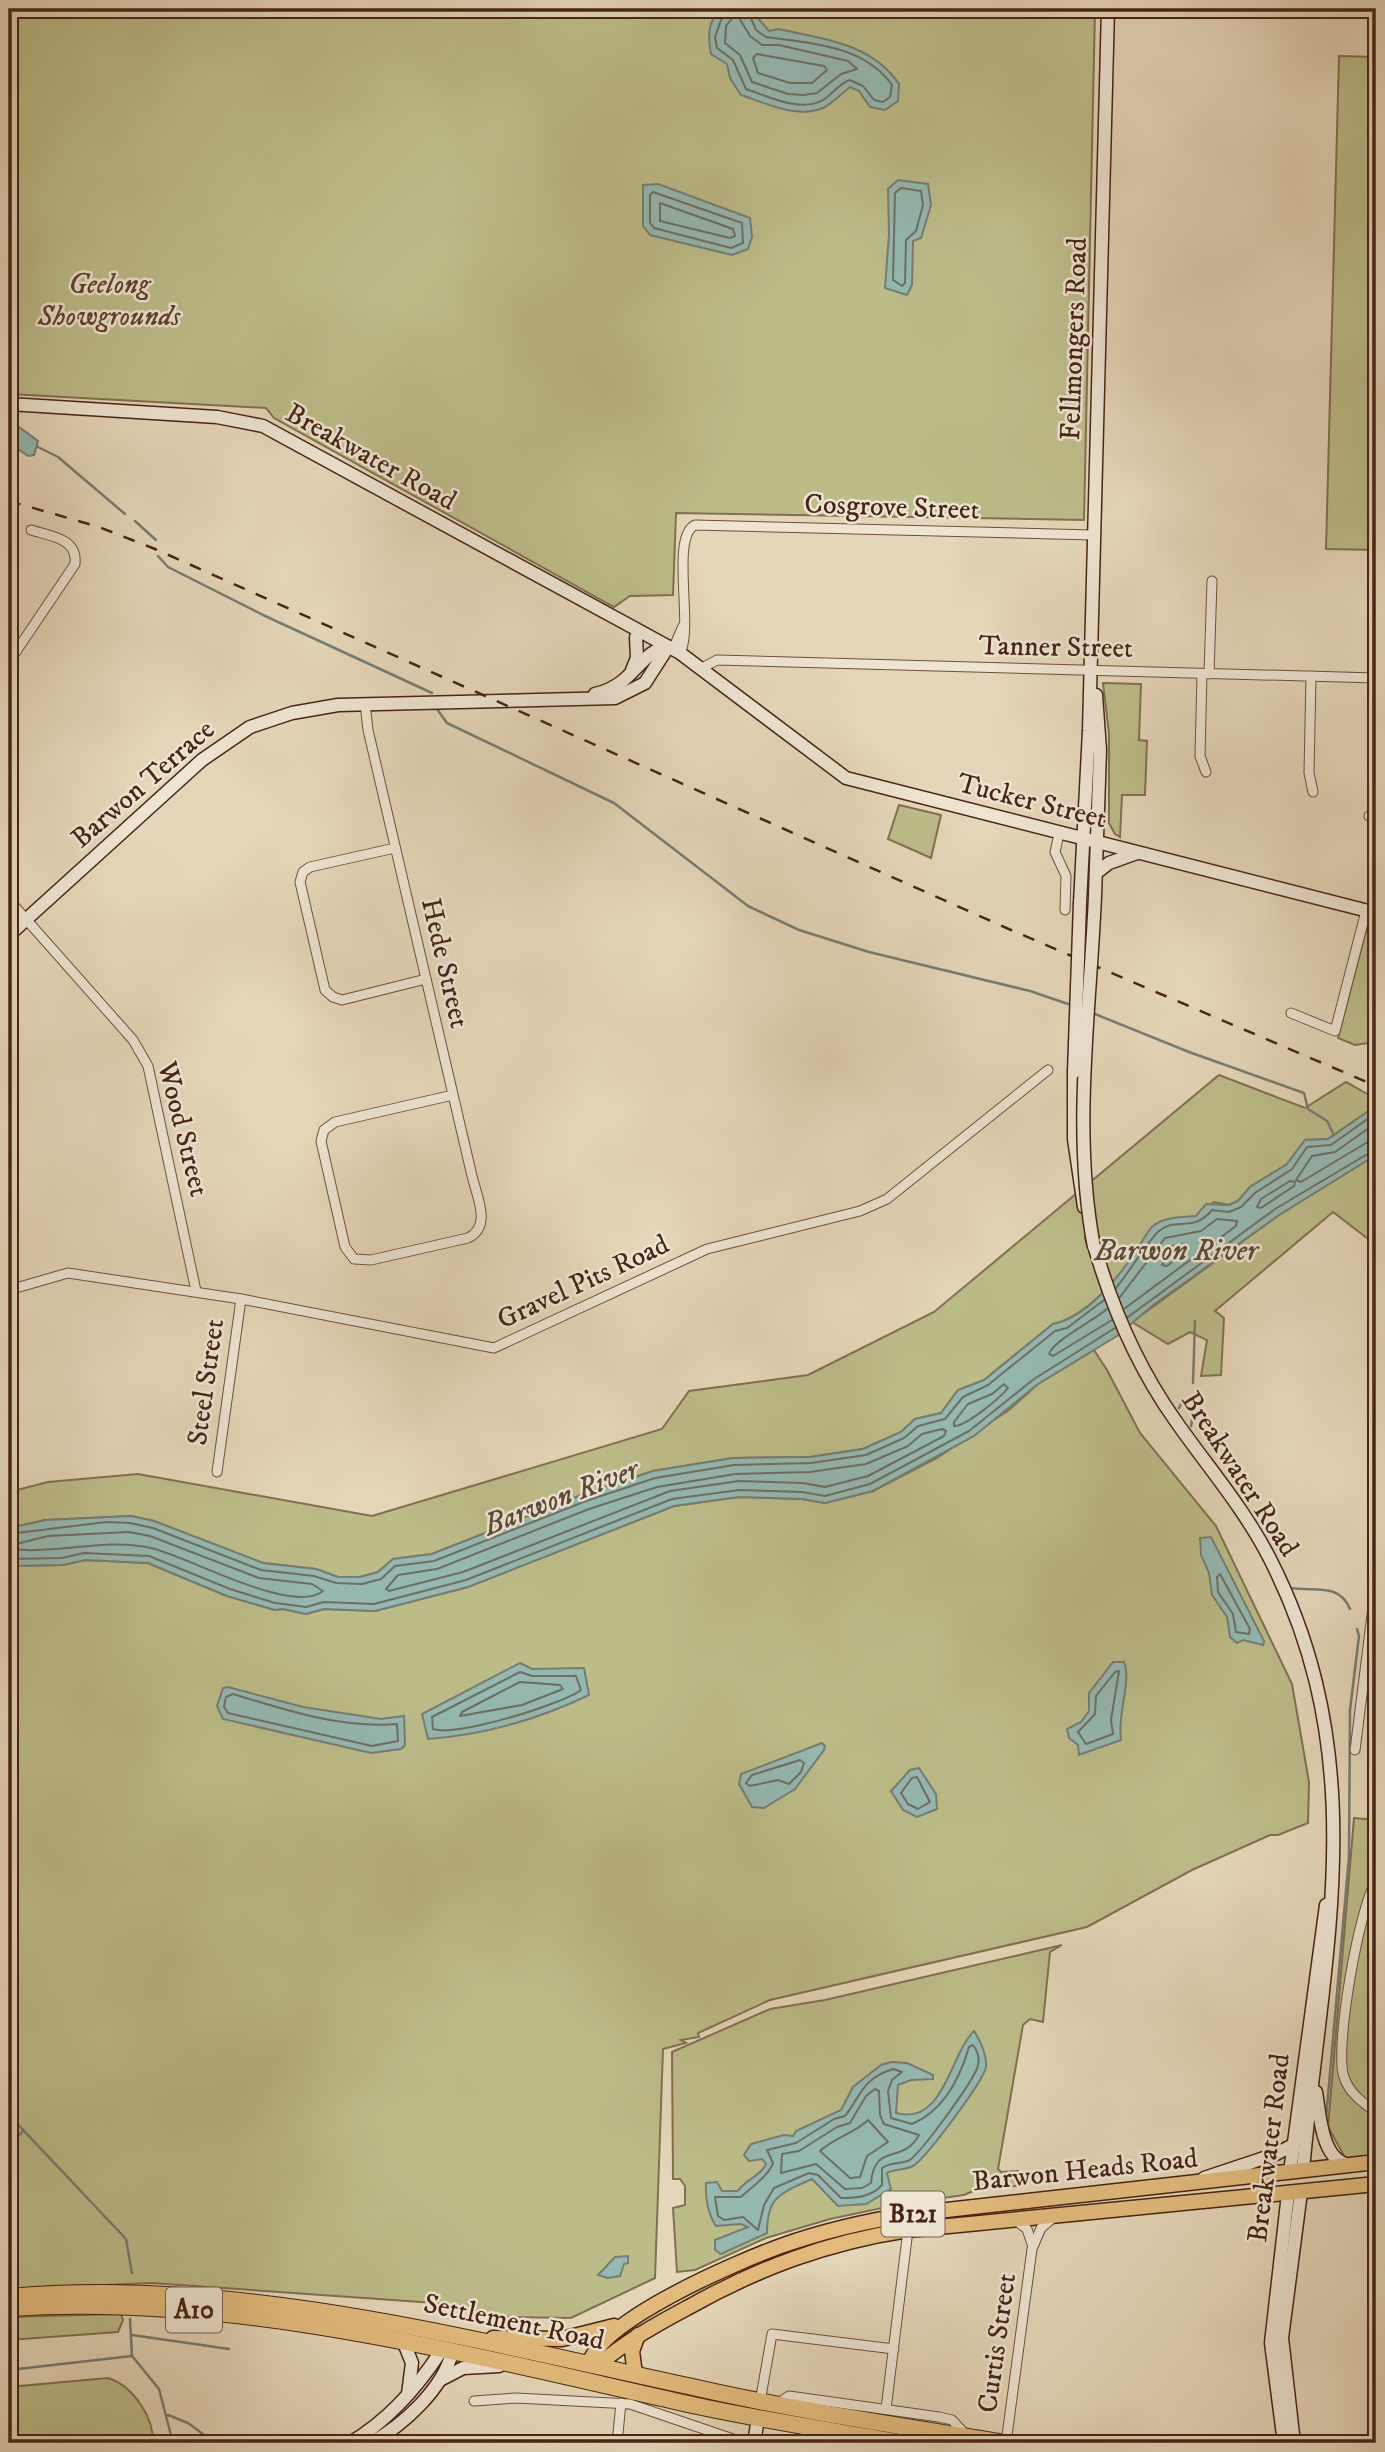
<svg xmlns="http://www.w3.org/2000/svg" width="1385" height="2452" viewBox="0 0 1385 2452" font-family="'IM FELL DW Pica',serif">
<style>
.green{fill:#bcbc89;stroke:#827050;stroke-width:2}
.water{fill:#95b9b2;stroke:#767d74;stroke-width:2}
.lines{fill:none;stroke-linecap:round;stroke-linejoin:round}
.shore{stroke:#6e6e64;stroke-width:2}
.stream{stroke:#767d74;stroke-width:2.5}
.street-casing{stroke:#6f503e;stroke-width:11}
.secondary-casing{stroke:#482416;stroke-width:15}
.primary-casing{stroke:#482416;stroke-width:17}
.highway-casing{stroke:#482416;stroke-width:18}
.street{stroke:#ede4d1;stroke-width:9}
.secondary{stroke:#ede4d1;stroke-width:12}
.primary{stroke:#e2bb7c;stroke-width:14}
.highway{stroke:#e2bb7c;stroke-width:16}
.rail{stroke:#482416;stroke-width:2.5;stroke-dasharray:12 12;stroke-linecap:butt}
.secondary-bridge-casing{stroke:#482416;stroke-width:15;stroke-linecap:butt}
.secondary-bridge{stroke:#ede4d1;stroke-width:12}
.labels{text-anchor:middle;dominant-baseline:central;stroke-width:5;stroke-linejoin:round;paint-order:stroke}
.shield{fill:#ede4d1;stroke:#7a5e4e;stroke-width:2}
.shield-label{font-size:26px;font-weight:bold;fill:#482416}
.park-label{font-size:28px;font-style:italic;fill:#5f422d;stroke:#ede4d1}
.street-label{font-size:28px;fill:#482416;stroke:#ede4d1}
.water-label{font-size:30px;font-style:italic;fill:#5b493d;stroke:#ede4d1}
</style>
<rect width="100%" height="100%" fill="#e4d6b8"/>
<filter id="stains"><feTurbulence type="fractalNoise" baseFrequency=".00286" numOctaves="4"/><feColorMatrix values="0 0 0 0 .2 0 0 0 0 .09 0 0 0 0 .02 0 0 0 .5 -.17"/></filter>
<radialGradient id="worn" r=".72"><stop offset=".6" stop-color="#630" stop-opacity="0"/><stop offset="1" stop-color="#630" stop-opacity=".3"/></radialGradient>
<g class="green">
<polygon points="9,9 1095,9 1084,520 676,513 673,595 630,596 614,607 274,418 266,408 9,394"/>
<polygon points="1339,56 1376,57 1376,550 1326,549"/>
<polygon points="1103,683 1141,684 1139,740 1147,741 1145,795 1122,795 1120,837 1115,834 1109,823 1109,734"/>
<polygon points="899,805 941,815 931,858 888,839"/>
<polygon points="1368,923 1376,925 1376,1042 1355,1045 1338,1038"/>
<path d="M1219,1075L1305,1108L1346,1082L1376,1099V1106L1328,1139L1305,1140L1287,1164L1250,1187L1238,1201L1229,1205L1214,1202L1196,1216L1152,1227C1137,1260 1089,1317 1053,1324L984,1380L958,1390L941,1413L915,1419L901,1432L863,1449L810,1457L733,1458L653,1471L584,1494L432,1554L393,1559L378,1572L360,1577H338L316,1569L263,1563L154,1521L131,1516L46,1520L9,1528V1492L48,1482L138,1474L372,1516L662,1429L689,1391L808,1375L934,1312Z"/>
<polygon points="1369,1159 1376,1166 1376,1245 1333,1212 1215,1311 1224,1318 1221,1375 1201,1376 1207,1340 1190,1332 1168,1344 1132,1322 1279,1215"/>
<polygon points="1094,1350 1107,1370 1140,1433 1216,1526 1292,1684 1309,1782 1308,1823 1278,1835 1270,1835 1192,1870 1087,1927 770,2000 698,2033 699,2037 681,2040 686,2043 663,2049 655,2278 571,2318 508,2317 435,2303 152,2283 9,2289 9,1566 63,1565 85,1560 148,1563 227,1596 275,1610 283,1609 306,1614 324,1609 375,1611 468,1587 674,1506 739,1497 802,1499 825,1503 873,1491 937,1458 1009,1410 1038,1384"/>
<polygon points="1354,1818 1376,1820 1376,2156 1346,2159 1328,2127"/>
<polygon points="1062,1945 1050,1952 1043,2022 1030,2019 1023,2025 998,2169 1001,2172 1018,2171 1020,2176 1016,2186 978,2189 964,2195 901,2204 830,2219 766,2238 695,2270 677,2272 673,2208 685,2205 685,2186 680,2179 673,2179 672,2052 770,2009 825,2000"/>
<polygon points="121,2314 123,2320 118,2332 9,2340 9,2317"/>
<path d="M108,2378C133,2386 154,2417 153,2443H10L9,2387Z"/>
</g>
<g class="water">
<path d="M721,9H750L769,31L778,29C824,39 871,43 899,84L898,101L885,110L870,107L859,91L850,87C842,93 832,104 823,108C797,119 765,103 741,95L730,78L727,64L711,54C708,36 707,22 721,9Z"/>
<polygon points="898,180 928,184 931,205 921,238 913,241 912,285 907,295 885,288 889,234 888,189"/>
<polygon points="658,184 750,218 752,237 748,249 732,255 650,235 643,226 643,185"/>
<polygon points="12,422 38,441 34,455 28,456 11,444 9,424"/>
<path d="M1376,1106V1155L1279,1215L1152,1306L1117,1336L1038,1384L974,1436L873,1491L825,1503L802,1499L739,1497L674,1506L468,1587L375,1611L324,1609L306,1614L283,1609L275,1610L227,1596L148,1563L85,1560L63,1565L9,1566V1528L46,1520L131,1516L154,1521L263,1563L316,1569L338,1577H360L378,1572L393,1559L432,1554L584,1494L653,1471L733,1458L810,1457L863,1449L901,1432L915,1419L941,1413L958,1390L984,1380L1053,1324C1087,1317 1116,1280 1135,1253C1141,1245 1146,1232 1153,1226C1164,1217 1183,1217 1196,1216L1206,1204L1229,1205L1238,1201L1250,1187L1287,1164L1305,1140L1328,1139Z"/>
<polygon points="1211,1537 1264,1641 1263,1645 1243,1640 1237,1643 1230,1637 1227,1617 1212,1595 1209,1573 1201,1555 1200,1538"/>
<path d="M1113,1662H1124C1132,1682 1117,1712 1121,1740L1079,1755L1078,1745L1069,1738L1067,1729L1081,1722L1089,1711V1693Z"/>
<path d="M520,1663L532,1669L584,1668L589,1695C539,1719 483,1735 428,1739L422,1714Z"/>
<polygon points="228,1687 303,1707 381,1719 404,1716 405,1745 401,1749 371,1753 223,1719 217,1706 223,1688"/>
<polygon points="822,1743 825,1746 824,1750 795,1789 764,1808 752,1807 739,1784 741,1774"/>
<polygon points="919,1768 936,1794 937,1809 917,1817 903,1810 891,1791 910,1770"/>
<path d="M974,2031C981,2042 987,2054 986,2067C983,2082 926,2158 913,2166C905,2170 895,2169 887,2173L891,2189L866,2204L838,2206L812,2179C782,2193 767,2195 767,2233L721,2254L715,2250V2240L748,2227L741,2224L716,2226C708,2214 705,2197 706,2183L717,2182L722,2191H738C745,2180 762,2175 766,2164L762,2159L749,2161L744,2155L751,2144L784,2135L793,2136L796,2131L841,2110L853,2087L881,2065L891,2062L907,2063L933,2075V2079L911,2080L898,2085L896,2113C944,2126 949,2056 974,2031Z"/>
<polygon points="628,2256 628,2263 624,2264 620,2276 608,2278 598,2275 615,2257"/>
</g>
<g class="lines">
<g class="shore">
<path d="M725,9L715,37L717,48L733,60L746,89C767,96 801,113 823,100C833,94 839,83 850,80L863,86L874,100L883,102L890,97L892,85C864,45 809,43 766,37L756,30L747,9"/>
<polygon points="734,16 738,16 750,36 762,45 779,45 848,61 857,69 841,74 817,93 804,95 788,94 752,82 740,55 725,43 726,26"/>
<polygon points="757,54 824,66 827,70 812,83 790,83 758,73 753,58"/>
<polygon points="901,188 921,191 923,205 916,231 906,240 905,283 902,286 893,280 895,193"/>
<polygon points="653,192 742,223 743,243 731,248 654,228 650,223 650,195"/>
<polygon points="660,203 733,229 735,236 730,238 660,221"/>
<polyline points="1376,1123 1335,1152 1312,1156 1296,1180 1301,1182 1366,1143 1376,1141"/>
<polygon points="1290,1181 1295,1182 1294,1186 1261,1208 1257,1207 1261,1199"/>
<polygon points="1185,1244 1187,1250 1167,1266 1162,1265 1172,1246"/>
<path d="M1116,1288C1128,1274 1149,1239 1159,1231C1177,1216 1192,1234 1212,1210L1229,1212L1241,1207L1255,1193L1292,1169L1307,1147L1331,1145L1376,1113"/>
<polyline points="1120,1297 1165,1238 1201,1231 1217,1219 1237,1221 1236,1226 1124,1309"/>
<path d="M1107,1309C1093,1321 1053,1341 1049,1354L1053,1356L1112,1320"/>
<polyline points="1128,1317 1275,1209 1376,1149"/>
<path d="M1004,1384L1008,1388C1000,1398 965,1427 954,1426V1422L968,1404L992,1394Z"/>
<polygon points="942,1429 946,1431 944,1436 868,1476 825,1487 803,1483 739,1481 670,1491 463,1572 389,1591 386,1589 398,1575 437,1569 589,1509 657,1487 735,1474 810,1472 866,1464 908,1446 922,1434"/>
<polyline points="9,1534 106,1522 130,1523 153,1528 261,1570 314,1576 336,1583 362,1584 381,1579 395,1566 434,1561 586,1501 655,1478 734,1465 811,1463 866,1455 904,1438 918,1426 945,1419 963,1397 988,1385 1055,1331 1067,1328 1104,1300"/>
<path d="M9,1543L12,1545L48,1536L129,1532L150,1536L259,1578L312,1584L323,1591C292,1616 188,1556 151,1548C113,1539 72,1550 34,1550C25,1551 14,1548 9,1550"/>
<polyline points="9,1559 62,1558 84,1553 149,1556 230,1589 275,1603 306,1607 324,1602 374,1604 466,1580 672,1499 739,1490 802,1492 825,1496 870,1484 969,1431 1034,1379 1115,1328"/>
<polygon points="1220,1574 1250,1629 1249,1634 1236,1632 1233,1614 1218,1592 1217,1577"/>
<polygon points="1119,1671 1111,1720 1113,1734 1086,1744 1078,1732 1095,1714 1096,1696 1115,1672"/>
<path d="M520,1672L532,1676H576L581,1690C561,1705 455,1737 433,1729L432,1717Z"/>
<polygon points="520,1682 560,1685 563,1689 522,1705 460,1716 462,1712"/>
<path d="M233,1694C286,1710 342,1729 397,1724L398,1741L372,1746L228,1713L224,1707L226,1697Z"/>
<polygon points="800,1760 804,1763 801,1772 789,1784 778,1780 750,1786 746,1783 752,1775"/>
<polygon points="917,1777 930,1802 918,1809 908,1804 901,1793 912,1778"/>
<path d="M973,2045C977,2050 980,2058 978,2065C976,2078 919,2156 908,2161C899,2164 891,2162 882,2168V2185C871,2197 857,2198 841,2198L818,2175L809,2173L774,2188L764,2205L758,2230L743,2217L724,2220L718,2216L715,2197H741C751,2188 770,2174 773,2163L767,2150L796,2143L834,2119L845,2116C862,2094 862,2079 893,2069L902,2072L892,2080L888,2091L891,2118L912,2124C943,2111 960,2078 969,2047Z"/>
<path d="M875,2089L879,2091L880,2115L884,2124L919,2135C903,2165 874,2142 871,2183L862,2188L845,2189L816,2164L781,2173L782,2154L799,2151L837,2127L850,2123L866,2096Z"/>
<path d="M868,2120L888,2142L867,2156L860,2177L850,2178L820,2151C835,2137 852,2135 868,2120Z"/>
</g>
<g class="stream">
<polyline points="38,447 58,457 125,514"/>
<polyline points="135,521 156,540"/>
<polyline points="158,556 168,567 263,615 432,693"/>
<polyline points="437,709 447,723 614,803 748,906 799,930 869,952 1030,991 1071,1005"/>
<polyline points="1090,1012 1189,1052 1304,1093 1308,1109 1327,1121 1334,1135"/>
<polyline points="1193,1383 1195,1321"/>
<polyline points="1179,1408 1184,1399"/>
<polyline points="1191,1426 1194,1407"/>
<path d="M1291,1588C1313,1592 1339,1582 1350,1609"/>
<polyline points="9,2115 126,2239 132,2273"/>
<polyline points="1326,2119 1349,1856 1350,1710 1359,1636 1357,1629"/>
<polyline points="9,2172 13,2142 23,2131"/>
<polyline points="132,2335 229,2349"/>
<polyline points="132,2356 159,2389 173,2443"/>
<polyline points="9,2370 132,2356 130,2319"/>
<polyline points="168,2415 188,2423 215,2443"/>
</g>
<g class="street-casing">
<g id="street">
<polyline points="673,649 683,626"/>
<path d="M680,653C694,628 670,537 695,525L1093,535"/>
<path d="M9,662L75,564C78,538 50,536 31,530"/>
<polyline points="700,669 717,660 1376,678"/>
<polyline points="1202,674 1200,756 1206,772"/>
<polyline points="1209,674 1212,581"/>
<polyline points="1311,676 1309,773 1313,792"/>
<path d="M365,704L368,730L472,1176C477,1197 492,1227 468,1238L371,1260L354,1259L345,1247L321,1141L324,1130L335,1122L453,1095"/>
<polyline points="1369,816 1376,812"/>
<polyline points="1059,834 1055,852 1066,876 1065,910"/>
<polyline points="395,848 310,867 303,872 300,882 325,990 333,997 342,1000 426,979"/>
<polyline points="9,900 133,1040 148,1066 196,1291"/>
<polyline points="1291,1013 1335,1031 1366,911"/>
<polyline points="9,1290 68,1273 241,1299 494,1348 707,1249 860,1211 887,1199 1048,1070"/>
<polyline points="217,1472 241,1299"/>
<polyline points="1355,1750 1376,1583"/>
<path d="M1376,1882C1359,1907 1334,2050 1344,2077C1349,2093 1363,2103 1376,2112"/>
<polyline points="1015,2220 1027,2229 1032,2244"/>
<polyline points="474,2401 516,2398 630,2404 745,2443"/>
<polyline points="760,2402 772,2334 894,2349"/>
<polyline points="777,2404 789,2396 939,2417 952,2420 966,2435"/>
<polyline points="886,2409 908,2230"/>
<polyline points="617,2443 621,2403"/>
<polyline points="1006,2443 1032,2249 1041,2228 1054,2217"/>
</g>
</g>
<g class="secondary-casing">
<g id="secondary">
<polyline points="9,404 217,417 263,426 680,653 846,778 1376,913"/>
<polyline points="632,670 637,658 636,637"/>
<path d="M595,694C634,686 640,650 668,647"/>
<polyline points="1096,873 1109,863 1137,853"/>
<polyline points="1095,896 1100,750 1096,695"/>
<polyline points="1080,903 1089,731 1108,9"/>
<polyline points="9,935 202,760 250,727 292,713 338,705 615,698 645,683 668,647"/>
<polyline points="1074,1072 1074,1139 1084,1207"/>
<path d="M1092,1238C1110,1303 1136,1365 1175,1420C1207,1466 1244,1508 1270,1559C1375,1765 1322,1955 1303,2170"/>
<path d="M1316,2092C1320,2114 1321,2160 1349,2165"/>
<polyline points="1290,2172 1326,1905"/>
<polyline points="1204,2178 1276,2154 1293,2145"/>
<polyline points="404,2343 412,2363 408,2394"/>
<polyline points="440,2380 463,2368 499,2366"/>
<path d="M350,2443C389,2420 417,2388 441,2351"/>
<path d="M371,2443C403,2425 442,2390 452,2353"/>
<polyline points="754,2443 758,2418"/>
<polyline points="1284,2443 1271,2343 1288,2194"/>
<polyline points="1294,2443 1282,2338 1301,2192"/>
</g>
</g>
<g class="primary-casing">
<g id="primary">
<polyline points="493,2338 562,2339 614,2326"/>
<path d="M589,2364C601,2320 737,2262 781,2246C823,2231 867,2221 911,2214L1376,2162"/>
<path d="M597,2366C625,2342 655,2325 687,2308C758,2268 828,2242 908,2230L1376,2184"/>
<polyline points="635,2374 632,2351 638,2335"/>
</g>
</g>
<g class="highway-casing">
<g id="highway">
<path d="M9,2297C235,2276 478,2341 697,2388C799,2411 902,2426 1004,2443"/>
<path d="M9,2308C235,2293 460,2353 679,2402C753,2419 829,2430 903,2443"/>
</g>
</g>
<use href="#street" class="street"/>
<use href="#secondary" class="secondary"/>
<use href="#primary" class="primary"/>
<use href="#highway" class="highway"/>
<polyline class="rail" points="9,501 99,527 155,549 1011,930 1376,1086"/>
<g class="secondary-bridge-casing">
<g id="secondary-bridge">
<polyline points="1074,1072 1080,903"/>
<path d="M1094,1247C1072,1131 1090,1013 1095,896"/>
</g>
</g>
<use href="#secondary-bridge" class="secondary-bridge"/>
</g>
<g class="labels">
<g class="shield">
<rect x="881.5" y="2191.5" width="63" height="45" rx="5"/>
<rect x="166" y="2287.5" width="56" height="45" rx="5"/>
</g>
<g class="shield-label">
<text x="913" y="2214">B121</text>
<text x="194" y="2310">A10</text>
</g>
<g class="park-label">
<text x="109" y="284">Geelong<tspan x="109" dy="32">Showgrounds</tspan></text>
</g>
<g class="street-label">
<text transform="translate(1074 339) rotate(-88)">Fellmongers Road</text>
<text transform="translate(371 457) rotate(29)">Breakwater Road</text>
<text transform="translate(892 507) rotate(2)">Cosgrove Street</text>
<text transform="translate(1056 647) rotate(1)">Tanner Street</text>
<text transform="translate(143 784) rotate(-41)">Barwon Terrace</text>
<text transform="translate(1032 801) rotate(14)">Tucker Street</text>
<text transform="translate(445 963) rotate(77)">Hede Street</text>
<text transform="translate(183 1129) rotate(76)">Wood Street</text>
<text transform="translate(583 1282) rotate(-25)">Gravel Pits Road</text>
<text transform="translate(206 1382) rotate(-82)">Steel Street</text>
<text transform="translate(1240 1474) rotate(57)">Breakwater Road</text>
<text transform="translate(1269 2148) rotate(-83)">Breakwater Road</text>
<text transform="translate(1085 2170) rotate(-6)">Barwon Heads Road</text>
<text transform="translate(514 2322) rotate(12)">Settlement Road</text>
<text transform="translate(997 2343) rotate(-82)">Curtis Street</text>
</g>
<g class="water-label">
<text x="1176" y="1251">Barwon River</text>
<text transform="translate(561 1498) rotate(-21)">Barwon River</text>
</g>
</g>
<rect width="1385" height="2452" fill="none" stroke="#e4d6b8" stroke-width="35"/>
<rect x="10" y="10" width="1364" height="2431" fill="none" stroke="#482416" stroke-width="3.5"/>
<rect x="18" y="18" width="1350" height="2417" fill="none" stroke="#482416" stroke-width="2"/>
<rect width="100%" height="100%" filter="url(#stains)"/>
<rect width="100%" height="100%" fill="url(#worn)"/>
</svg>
